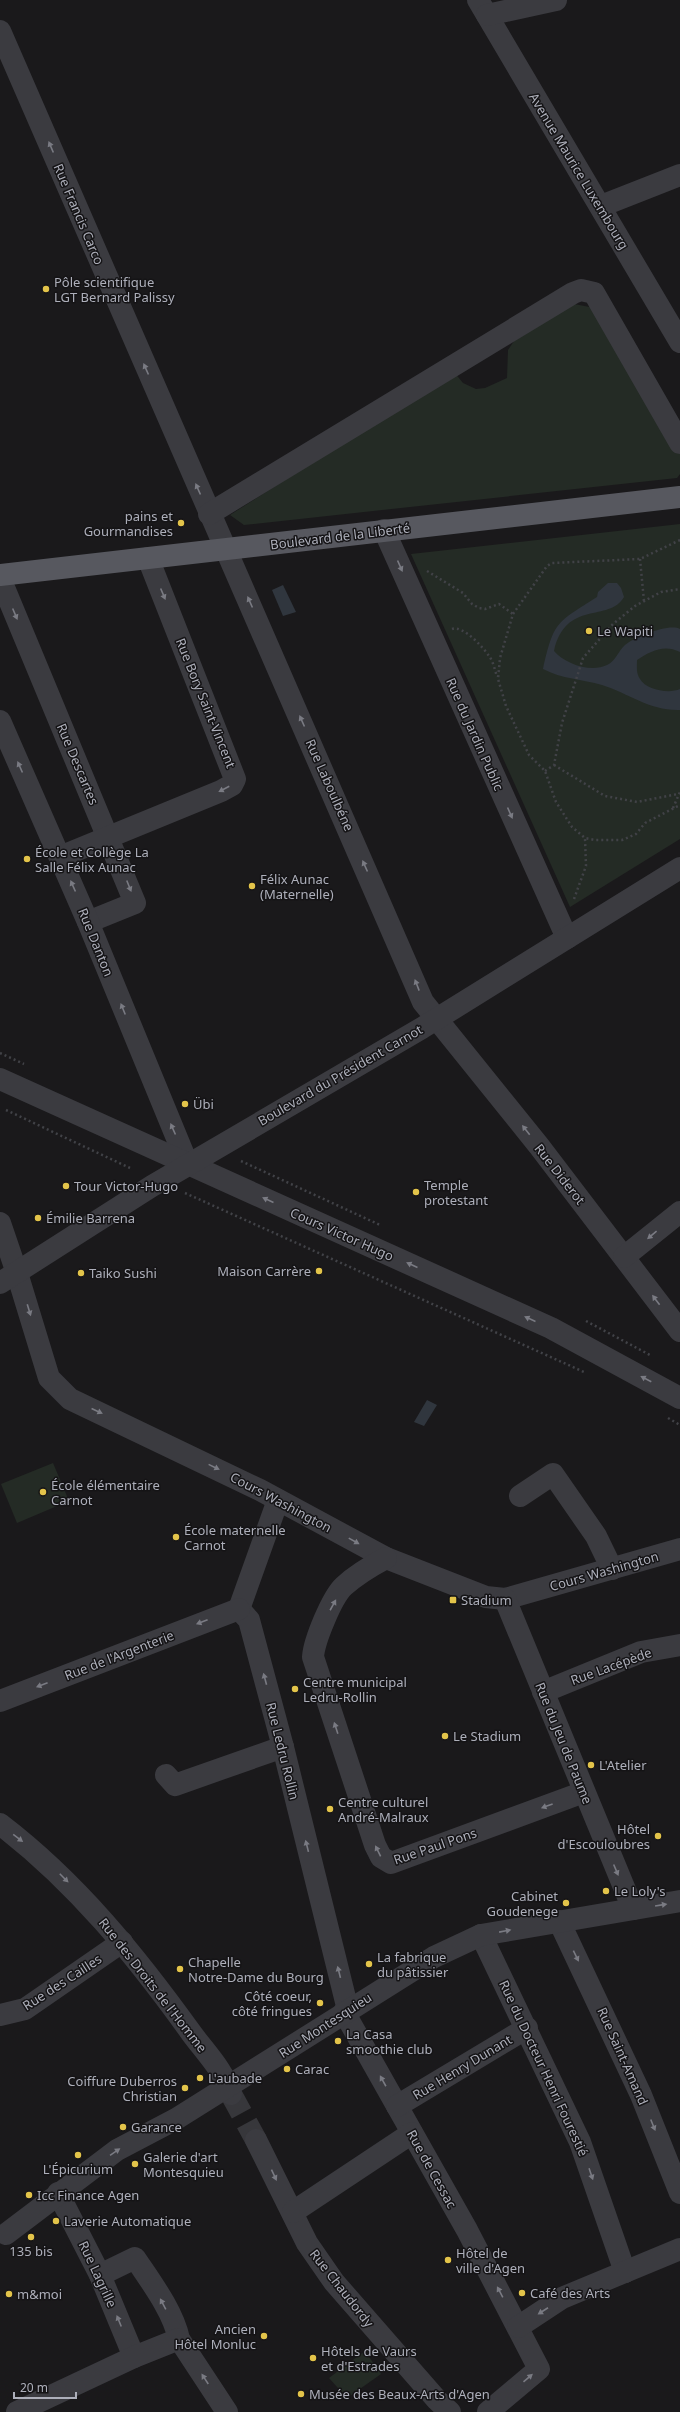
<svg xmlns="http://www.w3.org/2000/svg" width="680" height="2412" viewBox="0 0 680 2412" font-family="'Noto Sans',sans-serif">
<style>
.green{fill:#242b25}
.water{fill:#30363e}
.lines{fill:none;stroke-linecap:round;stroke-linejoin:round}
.minor-tunnel{stroke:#37373b;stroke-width:22;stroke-dasharray:22 11;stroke-linecap:butt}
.path{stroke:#414247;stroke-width:2.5;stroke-dasharray:2 3;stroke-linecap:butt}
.minor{stroke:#3b3b40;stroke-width:22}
.major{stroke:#57585f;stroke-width:22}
.oneway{fill:#7a7b83}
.poi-dot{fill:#e3c44a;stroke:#151416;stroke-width:1.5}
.labels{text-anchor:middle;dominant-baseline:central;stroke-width:3;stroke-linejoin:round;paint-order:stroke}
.street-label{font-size:13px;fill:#adafba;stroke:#151416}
.poi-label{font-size:13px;fill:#adafba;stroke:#151416;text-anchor:start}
</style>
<rect width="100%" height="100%" fill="#1a191b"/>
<g class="green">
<polygon points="574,304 595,308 680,454 680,474 677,478 244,525 230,515 454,372 463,383 476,389 485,388 507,378 508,350 514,341"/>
<polygon points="680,524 680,839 570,907 411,554"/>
<polygon points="53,1463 69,1501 17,1523 1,1484"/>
<polygon points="365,2351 381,2374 347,2398 329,2378"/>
</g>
<g class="water">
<path d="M608,583H617L621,588L624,597C609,623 566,599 554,651C565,664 591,673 607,665C615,662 619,650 625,645C635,637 669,623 680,629V652C664,644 651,651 637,660C637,667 636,673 640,679C646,690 669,694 680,689V710C650,711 630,694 602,685C582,679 562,679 543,669C554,620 557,623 597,597L598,592Z"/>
<polygon points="283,585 296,612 283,616 272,590"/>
<polygon points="427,1400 437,1405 424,1426 414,1422"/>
</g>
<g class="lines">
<polyline class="minor-tunnel" points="231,2094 256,2140"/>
<g class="path">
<polyline points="680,540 640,559 552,563 547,566 513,614 500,658 498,679 506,706 529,755 545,771 556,802 572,827 585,838 595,840 622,840 636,834 645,823 680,805"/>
<polyline points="640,559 644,601"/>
<polyline points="427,571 463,593 472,604 479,608 485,609 499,604 513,614"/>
<path d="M452,629C463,625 483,647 489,656C493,661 495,670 497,677"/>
<polyline points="554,765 605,796 637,802 678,794"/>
<polyline points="545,771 554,765 562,723 583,658 613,624 635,606 661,592 680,589"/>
<polyline points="673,808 680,792"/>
<polyline points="574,899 586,866 585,838"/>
<polyline points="0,1053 24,1064"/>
<polyline points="6,1110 130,1168"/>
<polyline points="241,1161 380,1225"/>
<polyline points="185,1193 584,1372"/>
<polyline points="586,1321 650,1355"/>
<polyline points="668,1418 680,1425"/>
</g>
<g class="minor">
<polyline points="478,0 680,342"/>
<polyline points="487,15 556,0"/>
<polyline points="0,31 423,1002 539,1146 680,1331"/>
<polyline points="601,206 680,175"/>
<polyline points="209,514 573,293 581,290 594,293 680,443"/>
<polyline points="384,530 567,938"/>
<polyline points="0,578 135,903 88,922"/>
<polyline points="0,721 88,922 188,1165"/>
<polyline points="60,857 221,791 232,785 235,779 148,558"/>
<polyline points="0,1079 551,1328 680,1398"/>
<polyline points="0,1223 17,1273 49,1378 70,1399 260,1490 386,1558 486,1597 505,1599 680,1549"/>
<polyline points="624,1257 680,1212"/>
<polyline points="0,1283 152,1186 422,1028 680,868"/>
<polyline points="520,1496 553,1474 596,1536 612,1569"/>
<path d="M386,1558C371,1566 356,1575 344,1586C332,1597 314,1641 313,1657L375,1845L381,1857L391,1863L584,1792"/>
<polyline points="505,1599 633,1909"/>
<polyline points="239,1609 249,1620 283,1747 348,2010"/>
<polyline points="239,1609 278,1500"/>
<polyline points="543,1692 641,1652 680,1645"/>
<polyline points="0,1701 239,1609"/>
<polyline points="166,1775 175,1785 283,1747"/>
<path d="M0,1824C76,1882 136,1956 192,2034C206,2053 224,2071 231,2094"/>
<polyline points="559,1921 641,2095 680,2193"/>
<polyline points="481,1935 580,2142 625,2272"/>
<polyline points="344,2012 467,2230 539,2369 488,2412"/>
<polyline points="0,2015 25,2009 122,1942"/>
<polyline points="397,2106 527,2028"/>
<polyline points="256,2140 307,2243 334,2282 437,2400 450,2412"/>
<polyline points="58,2193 100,2275 134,2357"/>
<polyline points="293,2212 412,2133"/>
<polyline points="6,2234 117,2150 176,2119 434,1957 481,1935 680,1901"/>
<path d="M100,2275L135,2258C151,2282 173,2311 179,2339L227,2412"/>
<polyline points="518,2327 562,2298 680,2249"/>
<polyline points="17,2412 134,2357 179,2339"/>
</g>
<polyline class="major" points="0,575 680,497"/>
</g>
<defs><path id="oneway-solid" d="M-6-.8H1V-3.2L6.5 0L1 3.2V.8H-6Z"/></defs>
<g class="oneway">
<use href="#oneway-solid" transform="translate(51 147) rotate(-113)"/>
<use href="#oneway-solid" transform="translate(146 369) rotate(-114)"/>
<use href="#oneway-solid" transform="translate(198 489) rotate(-114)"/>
<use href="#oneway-solid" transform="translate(400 566) rotate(66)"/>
<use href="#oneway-solid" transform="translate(163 594) rotate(67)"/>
<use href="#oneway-solid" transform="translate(250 602) rotate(-114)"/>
<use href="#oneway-solid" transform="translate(15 614) rotate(67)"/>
<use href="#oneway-solid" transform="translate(302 721) rotate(-114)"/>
<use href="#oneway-solid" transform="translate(20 767) rotate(-114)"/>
<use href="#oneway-solid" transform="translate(224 789) rotate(152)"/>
<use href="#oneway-solid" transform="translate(510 813) rotate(66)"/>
<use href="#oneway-solid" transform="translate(365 866) rotate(-114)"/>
<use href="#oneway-solid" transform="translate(73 886) rotate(-114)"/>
<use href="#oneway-solid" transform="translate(129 886) rotate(68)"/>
<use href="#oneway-solid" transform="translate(417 985) rotate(-111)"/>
<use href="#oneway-solid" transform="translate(123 1009) rotate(-112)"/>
<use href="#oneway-solid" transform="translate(173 1129) rotate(-114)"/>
<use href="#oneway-solid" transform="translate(526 1130) rotate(-128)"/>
<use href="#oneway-solid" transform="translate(268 1200) rotate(-156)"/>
<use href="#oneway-solid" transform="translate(652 1235) rotate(140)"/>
<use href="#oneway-solid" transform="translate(412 1265) rotate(-156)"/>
<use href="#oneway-solid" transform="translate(656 1300) rotate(-127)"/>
<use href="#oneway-solid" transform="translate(29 1310) rotate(73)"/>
<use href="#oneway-solid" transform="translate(530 1319) rotate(-156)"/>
<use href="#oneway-solid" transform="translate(646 1379) rotate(-152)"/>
<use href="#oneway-solid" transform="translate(97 1411) rotate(25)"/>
<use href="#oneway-solid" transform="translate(214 1467) rotate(26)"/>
<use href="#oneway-solid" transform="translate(354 1541) rotate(29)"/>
<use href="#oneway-solid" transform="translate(333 1605) rotate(-61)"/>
<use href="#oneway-solid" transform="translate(202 1622) rotate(159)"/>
<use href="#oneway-solid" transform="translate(265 1679) rotate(-105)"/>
<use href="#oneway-solid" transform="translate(42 1685) rotate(159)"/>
<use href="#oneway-solid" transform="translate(336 1728) rotate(-108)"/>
<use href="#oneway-solid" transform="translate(547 1806) rotate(160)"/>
<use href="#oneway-solid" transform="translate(18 1838) rotate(37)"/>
<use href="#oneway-solid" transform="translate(307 1846) rotate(-104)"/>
<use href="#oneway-solid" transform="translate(378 1851) rotate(-116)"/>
<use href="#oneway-solid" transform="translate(616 1870) rotate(67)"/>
<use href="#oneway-solid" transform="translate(64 1878) rotate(45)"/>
<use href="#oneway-solid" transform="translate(661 1905) rotate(-9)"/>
<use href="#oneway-solid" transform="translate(505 1931) rotate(-11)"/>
<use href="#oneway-solid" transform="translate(576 1956) rotate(64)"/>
<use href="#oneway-solid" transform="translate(339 1972) rotate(-104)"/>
<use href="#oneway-solid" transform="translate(383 2081) rotate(-119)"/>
<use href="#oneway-solid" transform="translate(653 2125) rotate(68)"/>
<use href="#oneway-solid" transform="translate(115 2152) rotate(-34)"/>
<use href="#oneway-solid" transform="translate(591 2174) rotate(71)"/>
<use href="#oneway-solid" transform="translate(274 2175) rotate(65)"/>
<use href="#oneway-solid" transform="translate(500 2292) rotate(-118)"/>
<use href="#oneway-solid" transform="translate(163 2304) rotate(-118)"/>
<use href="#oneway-solid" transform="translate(543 2311) rotate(147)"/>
<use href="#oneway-solid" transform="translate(119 2321) rotate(-112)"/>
<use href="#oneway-solid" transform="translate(528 2378) rotate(-41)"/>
<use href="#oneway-solid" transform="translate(205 2379) rotate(-123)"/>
</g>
<g class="poi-dot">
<circle cx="46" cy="289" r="4"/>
<circle cx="181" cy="523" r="4"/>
<circle cx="589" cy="631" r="4"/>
<circle cx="27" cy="859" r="4"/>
<circle cx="252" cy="886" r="4"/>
<circle cx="185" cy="1104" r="4"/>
<circle cx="66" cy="1186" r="4"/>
<circle cx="416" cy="1192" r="4"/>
<circle cx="38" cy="1218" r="4"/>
<circle cx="319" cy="1271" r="4"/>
<circle cx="81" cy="1273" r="4"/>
<circle cx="43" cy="1492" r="4"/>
<circle cx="176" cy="1537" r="4"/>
<rect x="449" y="1596" width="8" height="8" rx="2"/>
<circle cx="295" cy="1689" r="4"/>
<circle cx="445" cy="1736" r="4"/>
<circle cx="591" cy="1765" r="4"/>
<circle cx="330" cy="1809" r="4"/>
<circle cx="658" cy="1836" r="4"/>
<circle cx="606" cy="1891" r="4"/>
<circle cx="566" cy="1903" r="4"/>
<circle cx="369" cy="1964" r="4"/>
<circle cx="180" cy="1969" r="4"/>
<circle cx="320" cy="2003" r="4"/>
<circle cx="338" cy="2041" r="4"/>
<circle cx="287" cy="2069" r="4"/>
<circle cx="200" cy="2078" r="4"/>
<circle cx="185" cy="2088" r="4"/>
<circle cx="123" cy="2127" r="4"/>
<circle cx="78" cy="2155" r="4"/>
<circle cx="135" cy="2164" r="4"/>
<circle cx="29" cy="2195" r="4"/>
<circle cx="56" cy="2221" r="4"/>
<circle cx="31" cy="2237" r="4"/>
<circle cx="448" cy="2260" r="4"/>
<circle cx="522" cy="2293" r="4"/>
<circle cx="9" cy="2294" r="4"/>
<circle cx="264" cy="2336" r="4"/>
<circle cx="313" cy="2358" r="4"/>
<circle cx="301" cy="2394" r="4"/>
</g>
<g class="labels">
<g class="street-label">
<text transform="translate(579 171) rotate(59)">Avenue Maurice Luxembourg</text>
<text transform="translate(79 214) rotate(67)">Rue Francis Carco</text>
<text transform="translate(340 536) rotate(-7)">Boulevard de la Liberté</text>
<text transform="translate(206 703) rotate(68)">Rue Bory Saint-Vincent</text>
<text transform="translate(475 734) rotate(66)">Rue du Jardin Public</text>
<text transform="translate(78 764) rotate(67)">Rue Descartes</text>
<text transform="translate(330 785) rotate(66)">Rue Laboulbéne</text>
<text transform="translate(96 942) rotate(68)">Rue Danton</text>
<text transform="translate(340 1075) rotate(-30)">Boulevard du Président Carnot</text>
<text transform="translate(560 1174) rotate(52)">Rue Diderot</text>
<text transform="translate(342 1234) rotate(24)">Cours Victor Hugo</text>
<text transform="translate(281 1502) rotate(28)">Cours Washington</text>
<text transform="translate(604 1571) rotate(-16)">Cours Washington</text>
<text transform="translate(119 1655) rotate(-21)">Rue de l'Argenterie</text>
<text transform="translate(611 1666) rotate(-20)">Rue Lacépède</text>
<text transform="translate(564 1743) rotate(68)">Rue du Jeu de Paume</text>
<text transform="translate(283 1751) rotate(76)">Rue Ledru Rollin</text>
<text transform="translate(435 1846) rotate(-19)">Rue Paul Pons</text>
<text transform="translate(62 1982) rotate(-33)">Rue des Cailles</text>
<text transform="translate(153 1985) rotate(52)">Rue des Droits de l'Homme</text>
<text transform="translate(325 2025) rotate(-33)">Rue Montesquieu</text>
<text transform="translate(623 2056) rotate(66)">Rue Saint-Amand</text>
<text transform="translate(462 2067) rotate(-31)">Rue Henry Dunant</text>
<text transform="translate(544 2068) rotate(65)">Rue du Docteur Henri Fourestié</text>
<text transform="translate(432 2169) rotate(61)">Rue de Cessac</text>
<text transform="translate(98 2274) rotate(65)">Rue Lagrille</text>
<text transform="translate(342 2288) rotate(52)">Rue Chaudordy</text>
</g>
<g class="poi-label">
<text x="54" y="282">Pôle scientifique<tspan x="54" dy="15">LGT Bernard Palissy</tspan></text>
<text x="173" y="516" text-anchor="end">pains et<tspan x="173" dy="15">Gourmandises</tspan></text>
<text x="597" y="631">Le Wapiti</text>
<text x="35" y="852">École et Collège La<tspan x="35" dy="15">Salle Félix Aunac</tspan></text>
<text x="260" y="879">Félix Aunac<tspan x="260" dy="15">(Maternelle)</tspan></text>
<text x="193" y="1104">Übi</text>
<text x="424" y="1185">Temple<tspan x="424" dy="15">protestant</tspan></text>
<text x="74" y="1186">Tour Victor-Hugo</text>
<text x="46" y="1218">Émilie Barrena</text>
<text x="311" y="1271" text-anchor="end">Maison Carrère</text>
<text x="89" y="1273">Taiko Sushi</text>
<text x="51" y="1485">École élémentaire<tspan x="51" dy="15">Carnot</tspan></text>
<text x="184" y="1530">École maternelle<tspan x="184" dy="15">Carnot</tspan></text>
<text x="461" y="1600">Stadium</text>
<text x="303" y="1682">Centre municipal<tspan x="303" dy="15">Ledru-Rollin</tspan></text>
<text x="453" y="1736">Le Stadium</text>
<text x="599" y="1765">L'Atelier</text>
<text x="338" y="1802">Centre culturel<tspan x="338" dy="15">André-Malraux</tspan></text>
<text x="650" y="1829" text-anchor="end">Hôtel<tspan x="650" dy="15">d'Escouloubres</tspan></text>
<text x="614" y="1891">Le Loly's</text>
<text x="558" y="1896" text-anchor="end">Cabinet<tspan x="558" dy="15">Goudenege</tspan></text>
<text x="377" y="1957">La fabrique<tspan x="377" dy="15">du pâtissier</tspan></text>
<text x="188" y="1962">Chapelle<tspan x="188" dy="15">Notre-Dame du Bourg</tspan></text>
<text x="312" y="1996" text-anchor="end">Côté coeur,<tspan x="312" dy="15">côté fringues</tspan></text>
<text x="346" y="2034">La Casa<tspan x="346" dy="15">smoothie club</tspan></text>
<text x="295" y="2069">Carac</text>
<text x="208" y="2078">L'aubade</text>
<text x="177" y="2081" text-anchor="end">Coiffure Duberros<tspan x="177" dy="15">Christian</tspan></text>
<text x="131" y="2127">Garance</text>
<text x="143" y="2157">Galerie d'art<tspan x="143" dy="15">Montesquieu</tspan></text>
<text x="78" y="2169" text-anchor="middle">L'Épicurium</text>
<text x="37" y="2195">Icc Finance Agen</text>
<text x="64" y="2221">Laverie Automatique</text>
<text x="31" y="2251" text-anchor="middle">135 bis</text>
<text x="456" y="2253">Hôtel de<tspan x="456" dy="15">ville d'Agen</tspan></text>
<text x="530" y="2293">Café des Arts</text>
<text x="17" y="2294">m&amp;moi</text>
<text x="256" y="2329" text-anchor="end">Ancien<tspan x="256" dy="15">Hôtel Monluc</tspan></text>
<text x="321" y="2351">Hôtels de Vaurs<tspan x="321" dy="15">et d'Estrades</tspan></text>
<text x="309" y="2394">Musée des Beaux-Arts d'Agen</text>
</g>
</g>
<path d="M14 2392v6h62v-6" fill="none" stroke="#adafba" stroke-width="2"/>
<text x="20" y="2392" font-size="12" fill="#adafba" stroke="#151416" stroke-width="3" paint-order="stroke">20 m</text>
</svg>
